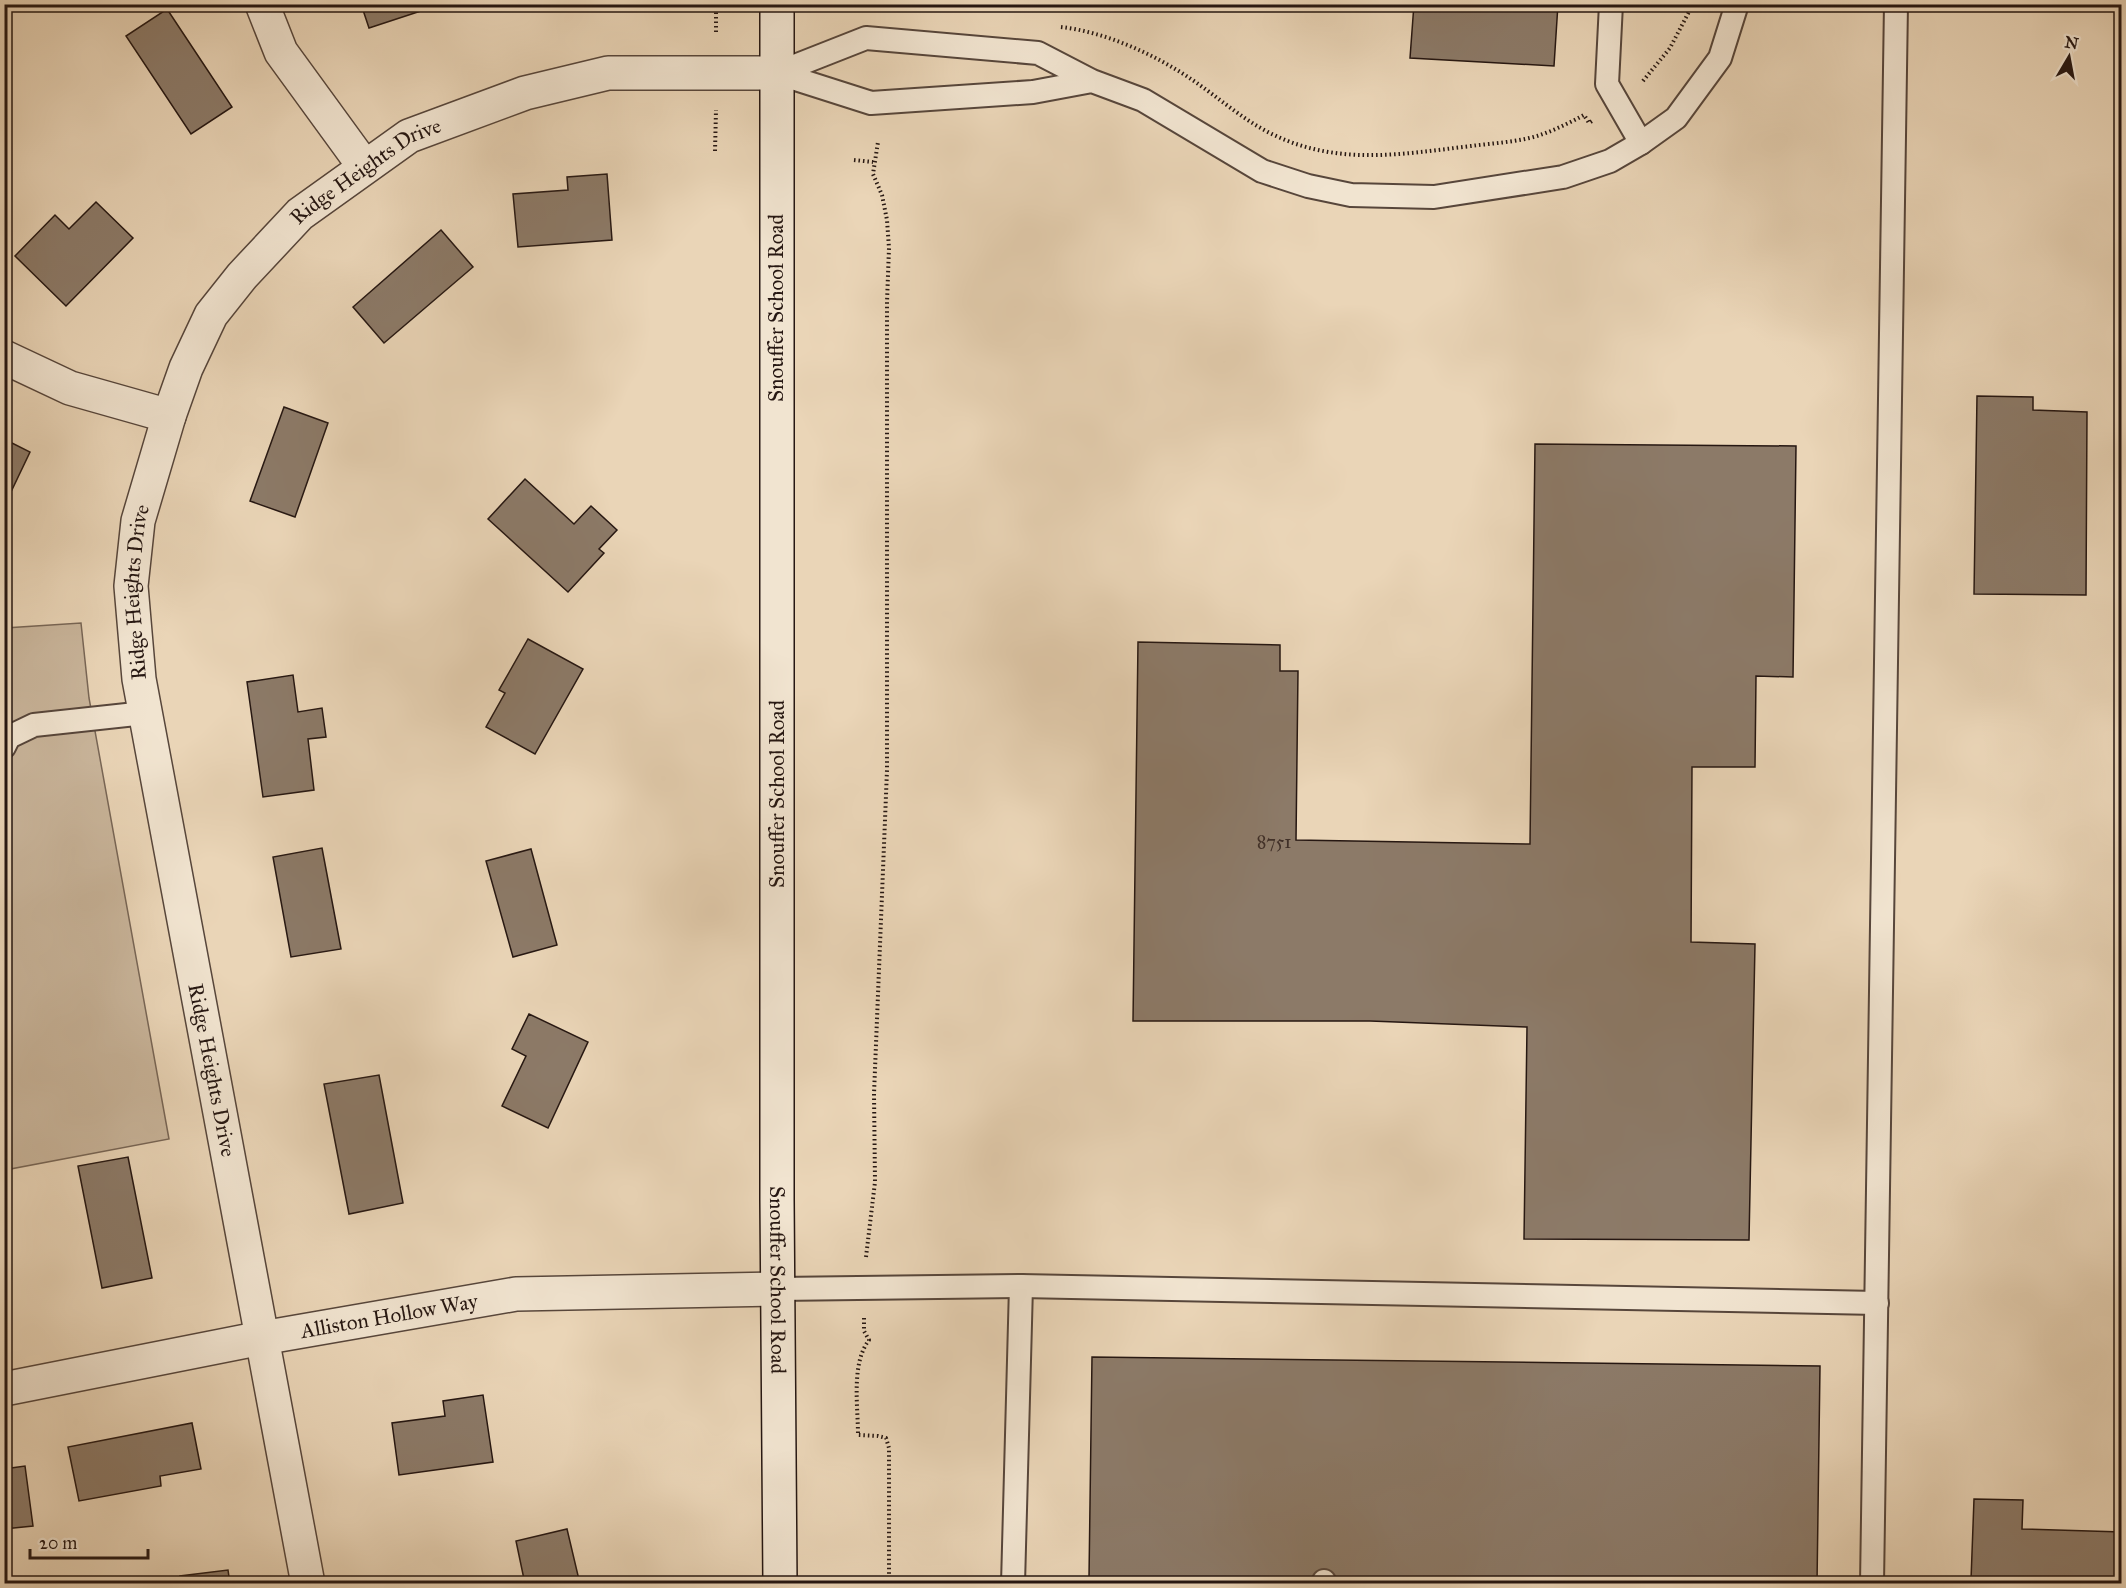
<svg xmlns="http://www.w3.org/2000/svg" width="2126" height="1588" viewBox="0 0 2126 1588" font-family="'IM FELL Great Primer',serif">
<style>
.green{fill:#c9b59b;stroke:#786656;stroke-width:1.5}
.building{fill:#8c7a68;stroke:#261712;stroke-width:1.5}
.lines{fill:none;stroke-linecap:round;stroke-linejoin:round}
.service-casing{stroke:#57463b;stroke-width:26}
.minor-casing{stroke:#57463b;stroke-width:36}
.secondary-casing{stroke:#261712;stroke-width:36}
.path{stroke:#261712;stroke-width:4;stroke-dasharray:1.5 3;stroke-linecap:butt}
.service{stroke:#f1e4d0;stroke-width:22}
.minor{stroke:#f1e4d0;stroke-width:33}
.secondary{stroke:#f1e4d0;stroke-width:33}
.labels{text-anchor:middle;dominant-baseline:central;stroke-width:6;stroke-linejoin:round;paint-order:stroke}
.number-label{font-size:18px;fill:#403028}
.street-label{font-size:21px;fill:#261712;stroke:#f1e4d0}
</style>
<rect width="100%" height="100%" fill="#ead5b7"/>
<filter id="stains"><feTurbulence type="fractalNoise" baseFrequency=".00333" numOctaves="4"/><feColorMatrix values="0 0 0 0 .2 0 0 0 0 .09 0 0 0 0 .02 0 0 0 .5 -.17"/></filter>
<radialGradient id="worn" r=".72"><stop offset=".6" stop-color="#630" stop-opacity="0"/><stop offset="1" stop-color="#630" stop-opacity=".3"/></radialGradient>
<polygon class="green" points="81,623 89,698 169,1139 5,1170 5,628"/>
<g class="building">
<polygon points="361,4 432,4 433,7 369,28"/>
<polygon points="1414,4 1558,4 1554,66 1410,58"/>
<polygon points="167,9 232,107 191,134 126,36"/>
<polygon points="607,174 612,240 518,247 513,194 568,190 567,177"/>
<polygon points="96,202 133,238 66,306 15,256 55,215 69,229"/>
<polygon points="441,230 473,267 384,343 353,307"/>
<polygon points="1977,396 2033,397 2033,410 2087,412 2086,595 1974,594"/>
<polygon points="284,407 328,423 295,517 250,501"/>
<polygon points="4,439 30,452 9,496 4,494"/>
<polygon points="1535,444 1796,446 1793,677 1756,676 1755,767 1692,767 1691,942 1755,944 1749,1240 1524,1239 1527,1027 1370,1021 1133,1021 1138,642 1280,645 1280,671 1298,671 1296,840 1530,844"/>
<polygon points="525,479 574,524 591,506 617,530 599,549 604,553 568,592 488,519"/>
<polygon points="528,639 583,669 535,754 486,727 505,693 499,690"/>
<polygon points="293,675 298,712 322,708 326,737 308,739 314,790 263,797 247,682"/>
<polygon points="322,848 341,949 291,957 273,857"/>
<polygon points="531,849 557,945 513,957 486,861"/>
<polygon points="529,1014 588,1042 548,1128 502,1106 526,1056 512,1049"/>
<polygon points="379,1075 403,1203 349,1214 324,1084"/>
<polygon points="128,1157 152,1278 102,1288 78,1166"/>
<polygon points="1092,1357 1820,1366 1817,1584 1506,1584 1089,1578"/>
<polygon points="483,1395 493,1462 399,1475 392,1423 445,1416 443,1401"/>
<polygon points="192,1423 201,1469 160,1476 161,1486 79,1501 68,1447"/>
<polygon points="25,1466 33,1526 4,1529 4,1469"/>
<polygon points="1974,1499 2023,1500 2022,1529 2122,1532 2122,1584 1971,1580"/>
<polygon points="567,1529 580,1584 525,1584 516,1541"/>
<polygon points="228,1570 230,1584 181,1584 180,1576"/>
</g>
<g class="lines">
<g class="service-casing">
<g id="service">
<polyline points="1611,4 1607,84 1641,143"/>
<polyline points="1092,81 1033,92 871,103 777,73 866,38 1038,53 1092,81 1143,100 1262,171 1308,186 1351,195 1434,197 1563,177 1610,161 1641,143 1676,118 1720,58 1737,4"/>
<polyline points="4,747 9,737 34,725 145,713"/>
<polyline points="778,1289 1021,1286 1877,1303"/>
<polyline points="1324,1581 1324,1584"/>
<polyline points="1013,1584 1021,1286"/>
<polyline points="1872,1584 1896,4"/>
</g>
</g>
<g class="minor-casing">
<g id="minor">
<polyline points="262,4 281,52 364,166"/>
<polyline points="4,357 70,388 169,416"/>
<path id="s1" d="M4,1389L262,1338L516,1294L778,1289"/>
<path id="s2" d="M308,1584L139,679L131,586L138,521L169,416L186,368L211,315L242,276L300,214L409,136L525,93L608,73H777"/>
</g>
</g>
<g class="secondary-casing">
<g id="secondary">
<path id="s3" d="M777,4V1199L780,1584"/>
</g>
</g>
<g class="path">
<polyline points="919,4 946,10"/>
<path d="M1061,27C1105,32 1154,54 1191,79C1218,97 1244,121 1274,135C1339,166 1403,154 1471,146C1494,143 1521,142 1543,134C1557,129 1571,122 1584,115L1589,123L1592,121"/>
<polyline points="716,32 716,4"/>
<polyline points="1643,81 1670,48 1693,4"/>
<polyline points="715,151 716,110"/>
<polyline points="854,160 873,162"/>
<polyline points="866,1257 875,1182 874,1094 887,770 887,302 889,248 887,220 882,195 873,174 878,142"/>
<path d="M864,1318V1331L869,1340C851,1364 858,1405 858,1435L878,1436L886,1438L889,1448V1584"/>
</g>
<use href="#service" class="service"/>
<use href="#minor" class="minor"/>
<use href="#secondary" class="secondary"/>
</g>
<g class="labels">
<g class="number-label">
<text x="1274" y="842">8751</text>
</g>
<g class="street-label">
<text stroke="none"><textPath href="#s2" startOffset="1512">Ridge Heights Drive</textPath></text>
<text transform="translate(776 308) rotate(-90)">Snouffer School Road</text>
<text stroke="none"><textPath href="#s2" startOffset="1008">Ridge Heights Drive</textPath></text>
<text transform="translate(777 794) rotate(-90)">Snouffer School Road</text>
<text transform="translate(212 1070) rotate(79)">Ridge Heights Drive</text>
<text stroke="none"><textPath href="#s3" startOffset="1276">Snouffer School Road</textPath></text>
<text stroke="none"><textPath href="#s1" startOffset="392">Alliston Hollow Way</textPath></text>
</g>
</g>
<rect width="2126" height="1588" fill="none" stroke="#ead5b7" stroke-width="24"/>
<rect x="6" y="6" width="2114" height="1576" fill="none" stroke="#261712" stroke-width="3"/>
<rect x="12" y="12" width="2102" height="1564" fill="none" stroke="#261712" stroke-width="1.5"/>
<g transform="translate(2069 57) rotate(10)" stroke="#f1e4d0" stroke-width="4.5" paint-order="stroke">
<path d="M0-4.5L10 22L0 15L-10 22Z" fill="#261712"/>
<text y="-9" font-size="16" font-weight="bold" text-anchor="middle" fill="#261712">N</text>
</g>
<path d="M30 1549v9h118v-9" fill="none" stroke="#261712" stroke-width="3"/>
<text x="39" y="1549" font-size="18" fill="#261712" stroke="#f1e4d0" stroke-width="4.5" paint-order="stroke">20 m</text>
<rect width="100%" height="100%" filter="url(#stains)"/>
<rect width="100%" height="100%" fill="url(#worn)"/>
</svg>
